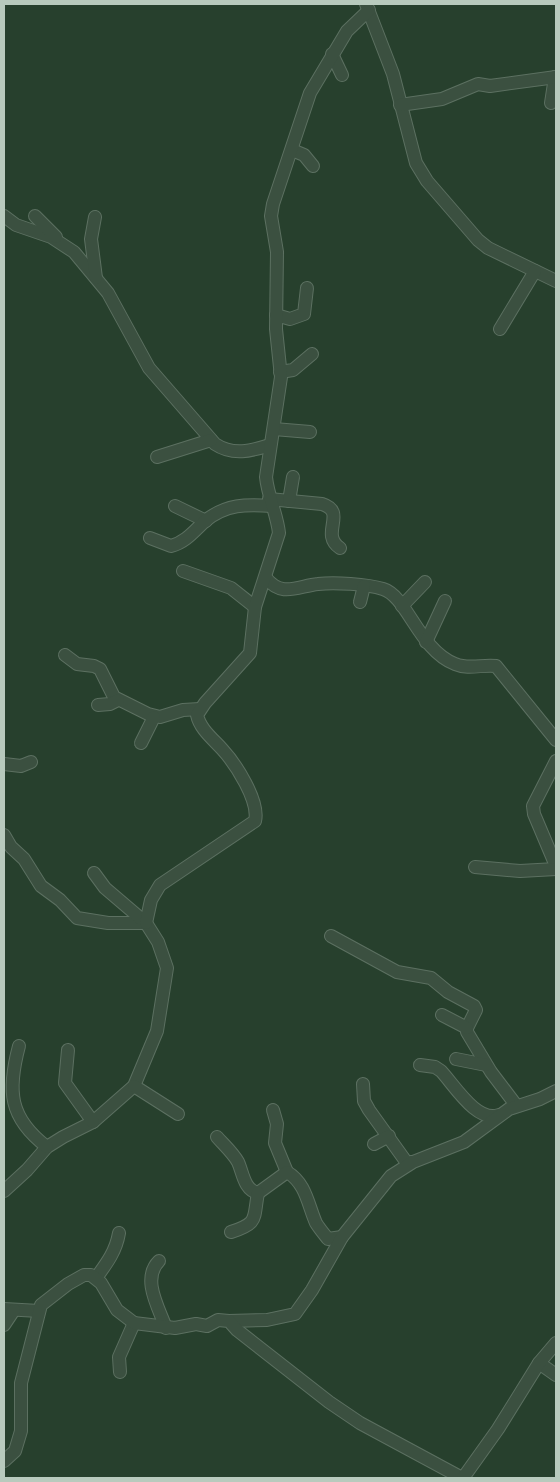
<svg xmlns="http://www.w3.org/2000/svg" width="560" height="1482" viewBox="0 0 560 1482" font-family="'Noto Sans',sans-serif">
<style>
.lines{fill:none;stroke-linecap:round;stroke-linejoin:round}
.minor-casing{stroke:#5c7061;stroke-width:14}
.minor{stroke:#3b5040;stroke-width:12}
</style>
<rect width="100%" height="100%" fill="#27402d"/>
<g class="lines">
<g class="minor-casing">
<g id="minor">
<polyline points="366,4 393,74 416,163 427,181 478,240 488,248 556,281"/>
<polyline points="332,54 342,75"/>
<polyline points="551,103 555,77"/>
<polyline points="400,105 442,99 478,84 490,86 556,77"/>
<polyline points="292,150 304,155 313,166"/>
<path d="M4,216L16,225L51,237L74,252L108,293L149,368L215,444C233,456 251,451 270,445"/>
<polyline points="35,216 56,237"/>
<polyline points="95,217 91,239 96,278"/>
<polyline points="276,315 290,319 304,314 307,288"/>
<polyline points="500,329 535,271"/>
<polyline points="280,372 293,370 312,354"/>
<polyline points="274,429 310,432"/>
<polyline points="157,457 211,440"/>
<path d="M269,499L322,504C348,512 319,534 340,548"/>
<polyline points="289,501 293,477"/>
<polyline points="175,506 206,521"/>
<path d="M150,538L171,546C186,542 194,531 205,521C226,504 246,504 272,506"/>
<polyline points="183,571 231,588 255,607"/>
<path d="M266,578C282,598 298,586 318,584C334,582 367,584 383,589C407,596 419,650 455,664C469,670 483,664 496,666L556,740"/>
<polyline points="360,602 364,586"/>
<polyline points="402,606 425,582"/>
<polyline points="426,642 445,601"/>
<polyline points="65,655 77,664 94,666 100,669 114,697 148,714 160,717 183,710 200,709"/>
<polyline points="98,705 110,704 118,700"/>
<polyline points="141,743 154,717"/>
<polyline points="556,761 533,806 534,814 556,866"/>
<polyline points="4,764 21,766 31,762"/>
<polyline points="4,835 11,847 24,859 41,886 60,900 77,918 108,923 146,923 158,942 167,968 157,1031 134,1086 93,1122 63,1137 47,1147 27,1170 4,1191"/>
<polyline points="475,867 520,871 556,869"/>
<polyline points="94,873 105,888 146,923"/>
<path d="M146,923L151,900L160,885L255,821C260,801 235,763 222,749C213,739 200,729 197,715L205,703L250,653L255,607L279,533C277,514 268,497 266,477L281,377L276,329L277,252L271,216L273,204L310,93L347,31L369,10"/>
<polyline points="331,936 397,972 431,978 448,992 474,1006 476,1010 467,1028 467,1032 491,1072 516,1105"/>
<polyline points="442,1015 467,1028"/>
<path d="M19,1046C7,1091 9,1118 47,1147"/>
<polyline points="68,1050 65,1083 93,1122"/>
<polyline points="456,1059 486,1065"/>
<path d="M420,1065L435,1067L441,1071C455,1086 477,1123 499,1115"/>
<polyline points="363,1084 364,1101 369,1110 407,1163 411,1162"/>
<polyline points="134,1086 178,1114"/>
<polyline points="273,1110 277,1124 275,1143 287,1172"/>
<path d="M217,1137C224,1145 233,1153 238,1162C243,1173 244,1190 258,1193L287,1172C306,1183 308,1205 316,1223C319,1228 324,1234 328,1239L342,1237"/>
<polyline points="374,1144 389,1136"/>
<path d="M231,1232C259,1223 253,1219 258,1193"/>
<path d="M159,1261C141,1279 159,1308 166,1328"/>
<path d="M96,1278C107,1263 116,1251 119,1233"/>
<polyline points="4,1309 39,1311"/>
<polyline points="229,1321 267,1320 295,1314 312,1290 342,1237 391,1176 413,1162 464,1142 509,1109 540,1099 556,1091"/>
<polyline points="4,1325 14,1310"/>
<polyline points="539,1363 556,1375"/>
<polyline points="120,1372 119,1357 134,1323"/>
<polyline points="4,1461 15,1451 21,1431 21,1383 41,1305 68,1284 84,1275 91,1275 101,1283 117,1310 134,1323 175,1328 196,1324 207,1326 218,1320 229,1321 237,1330 329,1402 360,1423 462,1478"/>
<polyline points="463,1478 498,1429 539,1363 556,1343"/>
</g>
</g>
<use href="#minor" class="minor"/>
</g>
<rect width="560" height="1482" fill="none" stroke="#b8cabd" stroke-width="10"/>
</svg>
